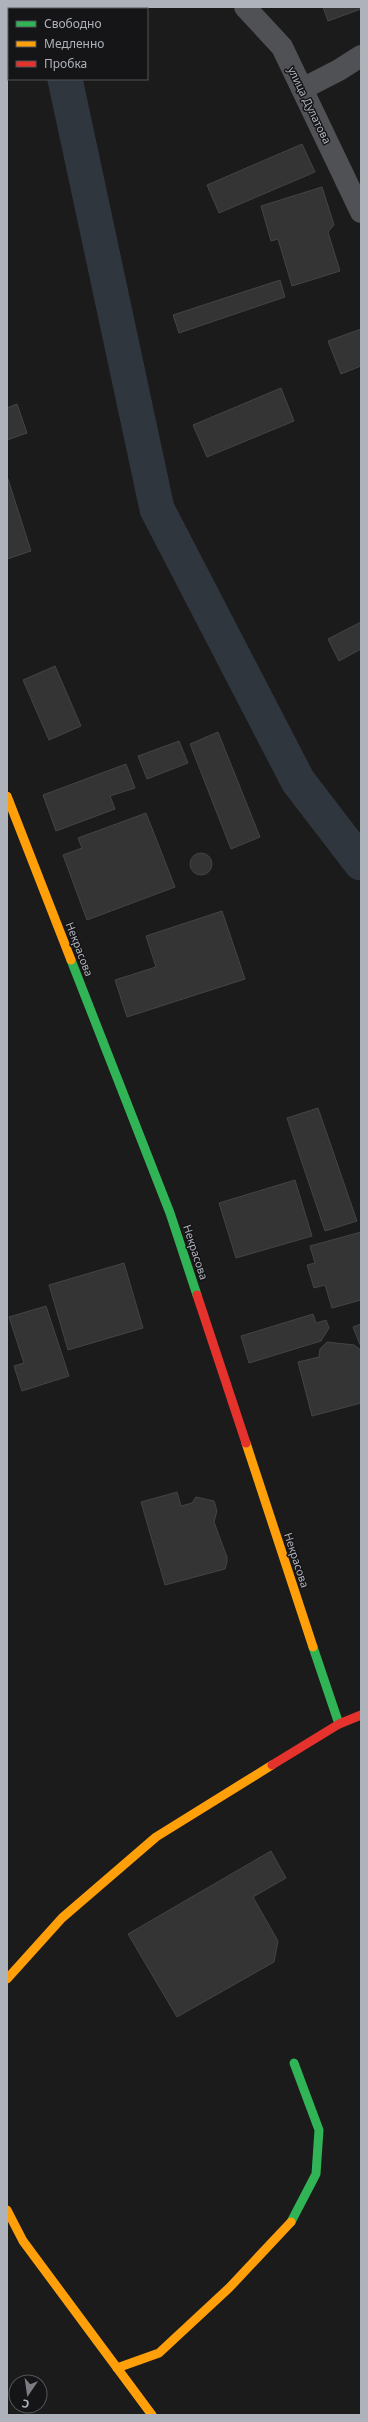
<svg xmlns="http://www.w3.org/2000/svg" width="368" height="2422" viewBox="0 0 368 2422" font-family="'Noto Sans',sans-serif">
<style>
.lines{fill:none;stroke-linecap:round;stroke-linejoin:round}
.canal{stroke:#2f363d;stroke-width:35}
.building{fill:#343435;stroke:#444447}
.street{stroke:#505154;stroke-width:22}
.fast{stroke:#30b455;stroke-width:9}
.slow{stroke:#ff9f0a;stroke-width:9}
.jam{stroke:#e5322d;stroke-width:9}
.labels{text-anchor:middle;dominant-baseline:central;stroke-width:3;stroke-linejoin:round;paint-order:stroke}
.street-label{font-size:11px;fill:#aeb2bb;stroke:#151517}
</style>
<rect width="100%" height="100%" fill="#1b1b1b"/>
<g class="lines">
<g class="canal">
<polyline points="49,7 50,9"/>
<polyline points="65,79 157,509 298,781 361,863"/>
</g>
</g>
<g class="building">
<polygon points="323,7 361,7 361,9 328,21"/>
<polygon points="302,144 315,172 219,213 207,185"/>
<polygon points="322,187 334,225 328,232 340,271 292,286 278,239 271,241 261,206"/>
<polygon points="280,280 285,297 179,333 173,315"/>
<polygon points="361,329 361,366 341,374 328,341"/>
<polygon points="281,388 294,421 207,457 193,425"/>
<polygon points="17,404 27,433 7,440 7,408"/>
<polygon points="7,476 31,551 7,559"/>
<polygon points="361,622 361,649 339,661 328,639"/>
<polygon points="55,666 81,726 49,740 23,680"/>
<polygon points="218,732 260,837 231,849 190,744"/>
<polygon points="179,741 188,763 147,779 138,756"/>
<polygon points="126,764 135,788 110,796 115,809 56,831 43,795"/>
<polygon points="146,813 175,887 87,920 63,855 82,848 78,838"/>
<circle cx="201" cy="864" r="11"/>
<polygon points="222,911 245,979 127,1017 115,980 156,967 146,936"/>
<polygon points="318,1108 357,1221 325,1231 287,1118"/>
<polygon points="295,1180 312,1236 236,1258 219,1203"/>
<polygon points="361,1232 361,1300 332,1308 325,1285 314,1288 307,1265 315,1263 310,1246"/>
<polygon points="124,1263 143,1328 68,1350 49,1285"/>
<polygon points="46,1306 69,1376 22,1391 14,1366 24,1363 9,1317"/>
<polygon points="313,1314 316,1323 326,1320 329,1328 321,1341 249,1363 241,1336"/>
<polygon points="361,1324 361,1347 353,1327"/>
<polygon points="327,1342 354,1345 361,1350 361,1403 312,1416 298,1362 319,1357 320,1349"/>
<polygon points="177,1492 181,1506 192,1503 196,1497 214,1501 217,1511 214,1522 227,1557 227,1562 225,1569 165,1585 141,1502"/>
<polygon points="271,1851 286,1878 253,1897 278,1941 274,1962 177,2017 128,1934"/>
</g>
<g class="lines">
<g class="street">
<polyline points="245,7 282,47 361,212"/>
<polyline points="304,88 339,70 361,56"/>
</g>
<g class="fast">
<polyline points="71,960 170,1213 197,1295"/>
<polyline points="313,1647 339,1724"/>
<polyline points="291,2222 316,2174 319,2130 294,2063"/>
</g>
<g class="slow">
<polyline points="7,796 71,960"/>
<polyline points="246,1443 313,1647"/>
<polyline points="7,1979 62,1918 156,1837 272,1765"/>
<polyline points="7,2210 23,2241 152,2415"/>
<polyline points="117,2368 159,2353 229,2288 291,2222"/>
</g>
<g class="jam">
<polyline points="197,1295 246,1443"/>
<polyline points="272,1765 339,1724 361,1715"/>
</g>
</g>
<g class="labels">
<g class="street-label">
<text transform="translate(310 105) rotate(64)">улица Дулатова</text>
<text transform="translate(80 949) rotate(69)">Некрасова</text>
<text transform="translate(196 1252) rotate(72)">Некрасова</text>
<text transform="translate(297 1560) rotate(72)">Некрасова</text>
</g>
</g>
<rect width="368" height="2422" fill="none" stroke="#aeb2bb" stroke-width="16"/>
<rect x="8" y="8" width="140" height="72" fill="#151517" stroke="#525459"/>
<rect x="16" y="21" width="20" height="6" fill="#30b455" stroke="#525459"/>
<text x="44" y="28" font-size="12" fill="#aeb2bb">Свободно</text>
<rect x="16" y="41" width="20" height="6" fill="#ff9f0a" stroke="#525459"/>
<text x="44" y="48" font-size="12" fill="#aeb2bb">Медленно</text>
<rect x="16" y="61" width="20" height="6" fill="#e5322d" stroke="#525459"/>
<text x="44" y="68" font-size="12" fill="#aeb2bb">Пробка</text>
<g transform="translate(28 2394) rotate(193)"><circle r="19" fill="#151517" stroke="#525459"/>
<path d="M0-3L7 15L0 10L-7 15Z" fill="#7b7d83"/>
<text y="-6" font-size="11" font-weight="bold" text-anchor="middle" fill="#aeb2bb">С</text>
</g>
</svg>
